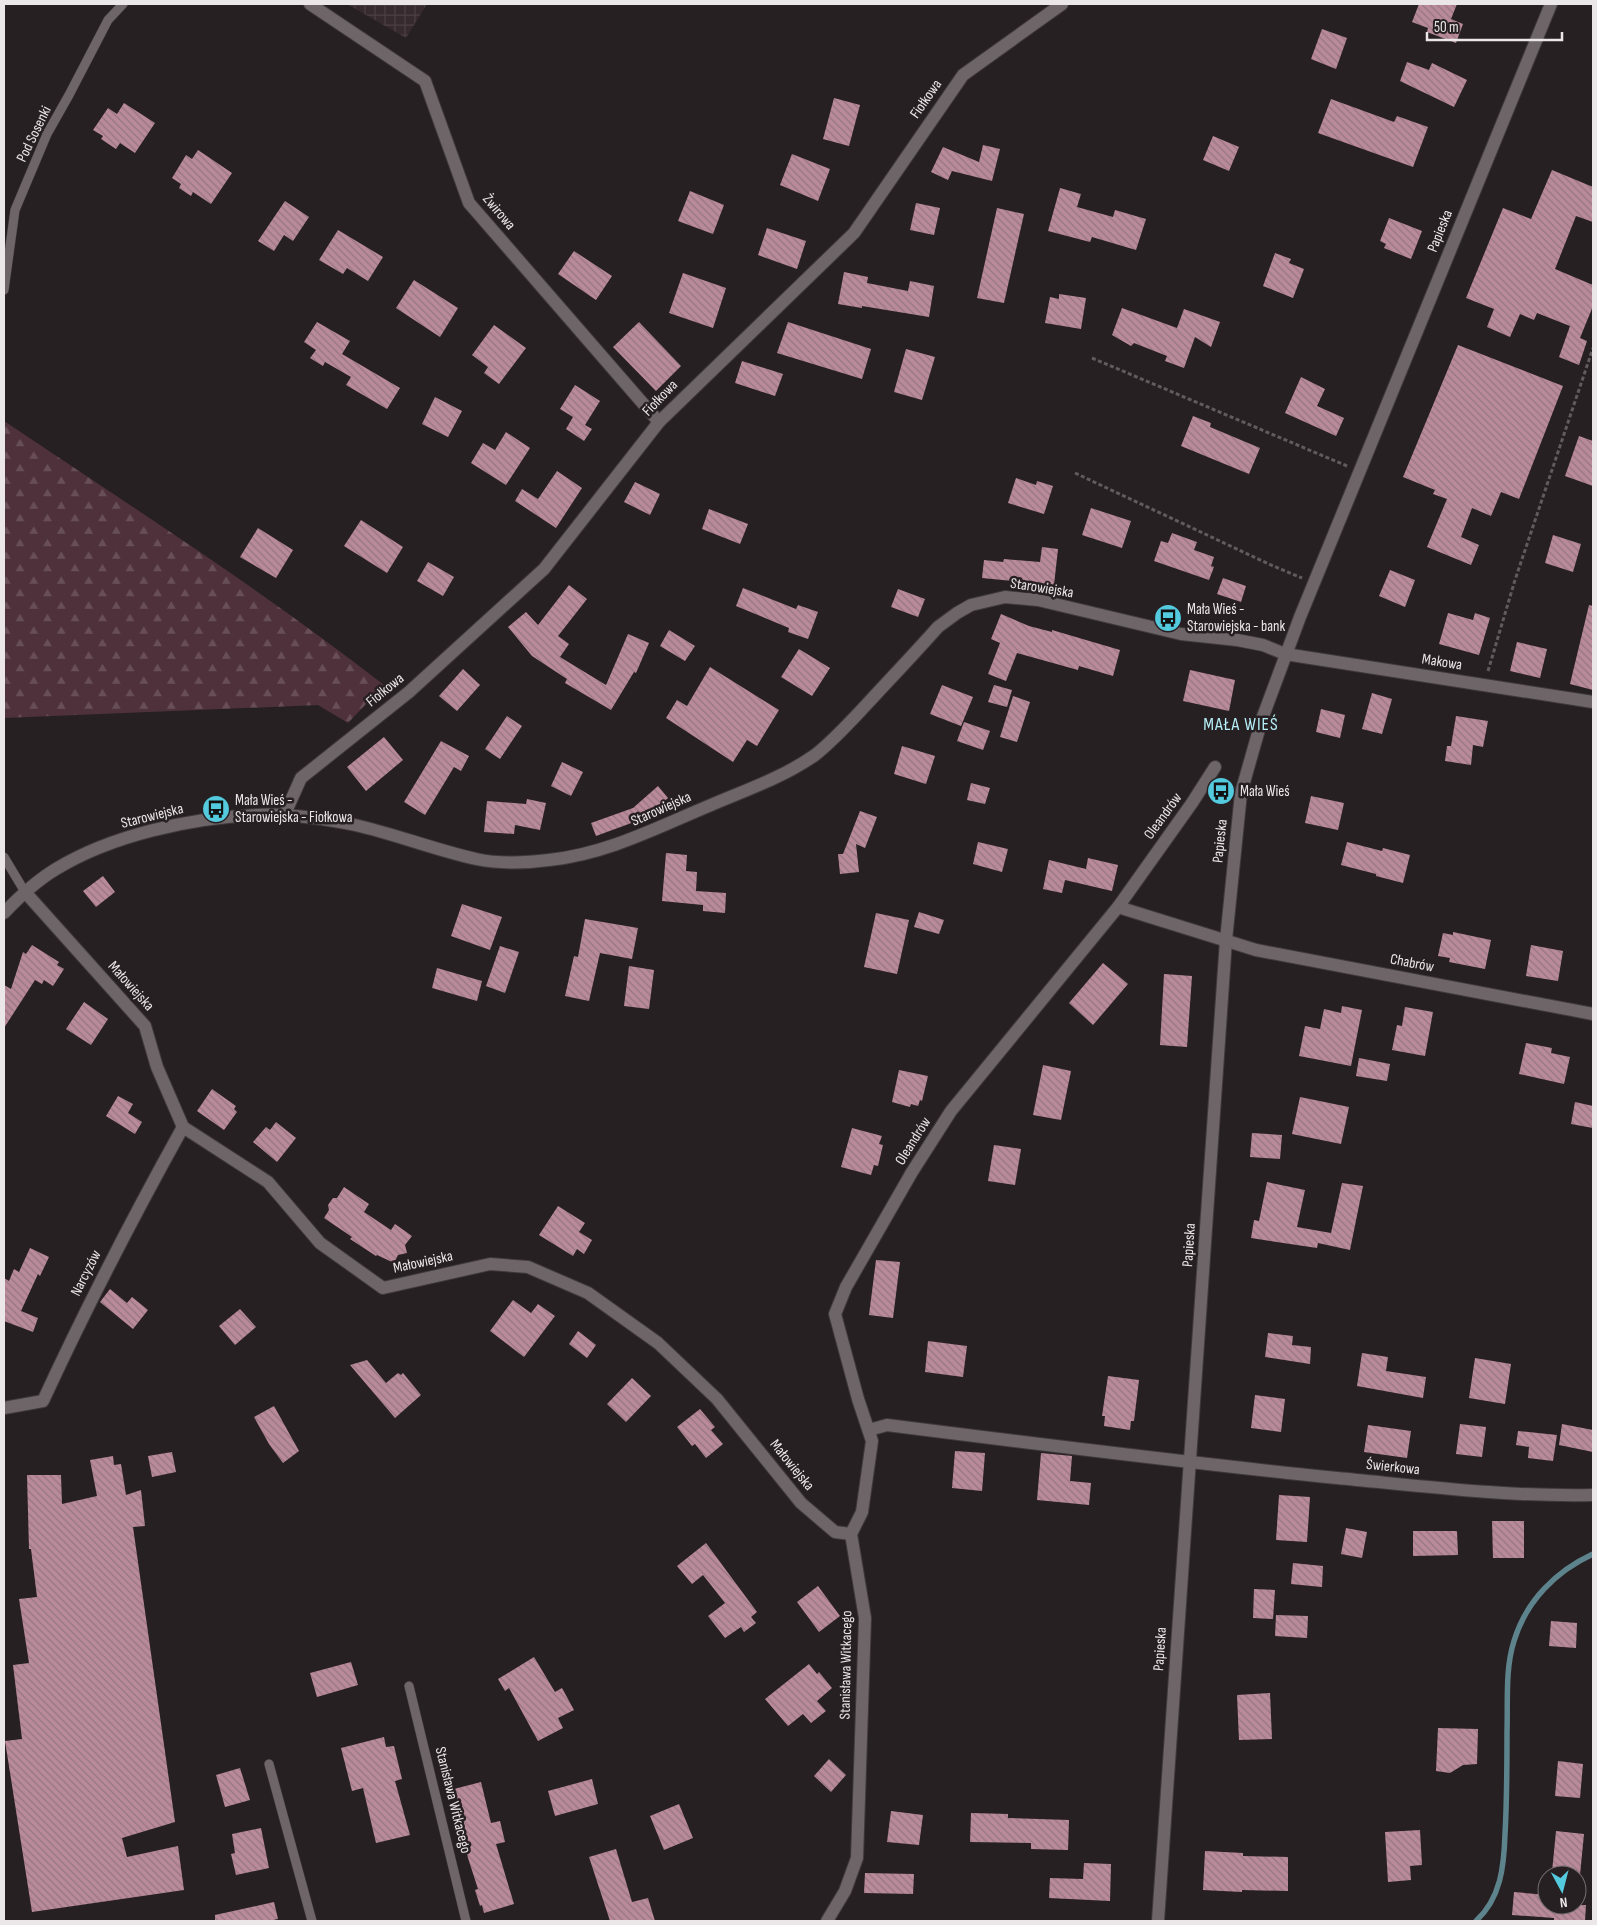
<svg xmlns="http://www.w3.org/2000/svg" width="1597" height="1925" viewBox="0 0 1597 1925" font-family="'Sofia Sans Condensed',sans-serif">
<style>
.industrial{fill:url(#industrial-grid)}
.forest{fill:url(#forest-firs)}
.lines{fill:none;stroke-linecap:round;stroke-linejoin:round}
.stream{stroke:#5d848c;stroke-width:5.5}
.building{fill:url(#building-back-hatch)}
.service-casing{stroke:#403a3c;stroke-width:10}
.minor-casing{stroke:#403a3c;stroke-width:14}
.tertiary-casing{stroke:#403a3c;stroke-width:14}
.path{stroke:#625b5d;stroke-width:3;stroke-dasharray:4 2.5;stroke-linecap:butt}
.service{stroke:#6d6567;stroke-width:9}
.minor{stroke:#6d6567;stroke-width:12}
.tertiary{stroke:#6d6567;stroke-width:12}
.labels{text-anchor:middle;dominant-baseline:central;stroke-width:5;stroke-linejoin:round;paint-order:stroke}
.street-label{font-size:15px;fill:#ebe6e8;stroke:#272022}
.poi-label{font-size:15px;fill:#ebe6e8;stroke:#272022;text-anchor:start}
.quarter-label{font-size:18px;letter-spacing:1px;fill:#b5eff9;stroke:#272022}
</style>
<defs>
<pattern id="industrial-grid" width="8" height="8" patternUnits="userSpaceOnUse" patternTransform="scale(1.25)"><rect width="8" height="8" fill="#372a2e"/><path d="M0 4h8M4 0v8" fill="none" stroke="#4a3f42"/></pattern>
<pattern id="forest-firs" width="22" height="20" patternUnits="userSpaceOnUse" patternTransform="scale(1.25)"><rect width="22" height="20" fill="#4f313b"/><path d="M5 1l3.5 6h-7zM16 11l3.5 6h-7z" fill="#684f57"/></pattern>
<pattern id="building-back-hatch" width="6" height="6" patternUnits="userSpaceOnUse" patternTransform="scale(1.25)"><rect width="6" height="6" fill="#b98a9a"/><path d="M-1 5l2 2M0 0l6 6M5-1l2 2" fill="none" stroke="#967581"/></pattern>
</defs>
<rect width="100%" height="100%" fill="#272022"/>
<polygon class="industrial" points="347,4 427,4 406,38"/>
<path class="forest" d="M4,421C132,507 262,590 384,685L348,723L318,705L4,718Z"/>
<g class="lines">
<path class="stream" d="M1476,1921C1501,1898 1504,1866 1505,1834C1507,1800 1507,1766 1507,1732C1508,1702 1505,1669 1514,1641C1526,1601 1556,1571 1593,1554"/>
</g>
<g class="building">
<polygon points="1419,4 1457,4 1451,19 1463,24 1456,43 1427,32 1428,28 1412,22"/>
<polygon points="1322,29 1347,38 1336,69 1311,59"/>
<polygon points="1407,62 1429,70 1432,63 1467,80 1454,107 1400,81"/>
<polygon points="834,98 860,105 849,146 823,139"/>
<polygon points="1331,99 1394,122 1397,116 1428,127 1413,167 1318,133"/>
<polygon points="124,103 155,123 135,153 120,143 116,149 101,139 103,136 93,130 108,108 117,114"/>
<polygon points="1213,136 1239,147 1229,171 1203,160"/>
<polygon points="983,145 1000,149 992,181 952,171 948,180 931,172 943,147 979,162"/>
<polygon points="198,150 232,173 211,204 193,192 191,196 179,188 181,184 172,178 186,155 192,159"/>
<polygon points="792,154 830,169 818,201 780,185"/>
<polygon points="1552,170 1593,187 1593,222 1576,216 1555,269 1593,285 1593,306 1580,338 1587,341 1579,365 1559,357 1570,326 1537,313 1534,320 1520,314 1510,337 1487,327 1494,309 1466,298 1503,208 1531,219"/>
<polygon points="1060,188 1081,194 1077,207 1113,217 1115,210 1146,219 1136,250 1092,237 1090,242 1048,231"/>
<polygon points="690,191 724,205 713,234 678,221"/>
<polygon points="285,201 309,217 293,241 284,235 274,251 258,241"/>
<polygon points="916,203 940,208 934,235 910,230"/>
<polygon points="997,208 1024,214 1004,303 977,298"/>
<polygon points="1389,218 1422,231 1411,259 1384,248 1386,244 1380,241"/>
<polygon points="767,228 806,241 797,269 758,255"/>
<polygon points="338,230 383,257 368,281 347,268 343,274 319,260"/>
<polygon points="574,251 612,276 596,300 558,274"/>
<polygon points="1275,253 1291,259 1289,263 1304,269 1293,298 1263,286"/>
<polygon points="844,272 868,277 867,283 908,291 910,281 934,286 929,317 862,306 862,308 838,304"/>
<polygon points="683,273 726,288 713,328 669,313"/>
<polygon points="414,280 458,308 440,337 396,308"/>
<polygon points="1059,294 1086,298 1081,329 1045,323 1050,297 1059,299"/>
<polygon points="1122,308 1177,328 1184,309 1220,322 1211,347 1195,337 1184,368 1165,361 1167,356 1134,343 1131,346 1112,335"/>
<polygon points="317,322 350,341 342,354 400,388 387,409 346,385 351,377 325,362 323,366 310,358 316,350 304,342"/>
<polygon points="639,322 681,366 656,391 613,347"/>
<polygon points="788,322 871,349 862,379 777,353"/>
<polygon points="494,325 526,348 499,384 484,373 488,367 472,355"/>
<polygon points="1458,345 1563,386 1519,499 1501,492 1491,516 1472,508 1461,537 1479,545 1471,565 1427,547 1447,499 1433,494 1435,490 1403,477"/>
<polygon points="906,349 935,357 922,400 894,392"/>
<polygon points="742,361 783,374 775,396 735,383"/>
<polygon points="1301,377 1325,389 1317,406 1344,418 1336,436 1285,413"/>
<polygon points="575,385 600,401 585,425 592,429 584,441 566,429 573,417 560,409"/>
<polygon points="435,397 462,411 448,437 422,424"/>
<polygon points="1193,416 1211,423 1210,427 1260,448 1249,474 1181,446"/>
<polygon points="506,432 530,448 506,485 471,463 483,443 495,450"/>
<polygon points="1579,436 1593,441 1593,486 1565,476"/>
<polygon points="557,471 582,488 556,528 515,501 522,489 538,499"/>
<polygon points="1016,478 1036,485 1037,481 1053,486 1044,514 1008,503"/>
<polygon points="635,482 660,494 650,515 624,502"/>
<polygon points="1091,508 1131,521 1122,548 1082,535"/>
<polygon points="709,509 748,524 740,544 702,529"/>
<polygon points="361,520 403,547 387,573 344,546"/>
<polygon points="258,528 293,550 276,578 240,557"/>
<polygon points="1172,533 1197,542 1194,550 1214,557 1211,566 1214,567 1209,580 1154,561 1161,541 1168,543"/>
<polygon points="1553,535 1581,544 1573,572 1545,563"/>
<polygon points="1042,547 1058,549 1054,585 982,578 984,560 1003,562 1004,559 1040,562"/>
<polygon points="428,562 454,577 443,596 417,581"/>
<polygon points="1390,570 1415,580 1405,607 1379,596"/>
<polygon points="1223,578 1246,586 1241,602 1217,594"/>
<polygon points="569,585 587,599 558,636 569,644 560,657 606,685 628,634 649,643 636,673 634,672 611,710 565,683 567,679 532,656 508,627 526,612 538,625"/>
<polygon points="743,588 796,609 798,605 818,612 808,639 788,632 789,628 736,606"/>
<polygon points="898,589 925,599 918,617 891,607"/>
<polygon points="1589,605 1593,606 1593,690 1570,684"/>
<polygon points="1448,613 1473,620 1475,613 1490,618 1479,655 1439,644"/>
<polygon points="1001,614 1029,626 1052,632 1052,630 1120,650 1113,676 1079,666 1078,670 1017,653 1006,681 988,674 1000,643 991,639"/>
<polygon points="669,630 695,646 685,661 660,646"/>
<polygon points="1517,642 1547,649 1540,678 1510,671"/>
<polygon points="799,649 830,668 812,696 781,677"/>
<polygon points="710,667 779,710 757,746 747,740 733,762 666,718 677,700 687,706"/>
<polygon points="463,669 480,685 457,711 439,696"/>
<polygon points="1190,670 1235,680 1229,711 1183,701"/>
<polygon points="942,685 973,697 961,726 930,714"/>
<polygon points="994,685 1012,690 1007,707 988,702"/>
<polygon points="1372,693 1392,699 1382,734 1362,729"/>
<polygon points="1013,696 1030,702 1017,742 1000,737"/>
<polygon points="1321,709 1345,715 1340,738 1316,732"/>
<polygon points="507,716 522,726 500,759 485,749"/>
<polygon points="1456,716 1488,721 1483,747 1473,745 1471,765 1445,761 1447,746 1451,746"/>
<polygon points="964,722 990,731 983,750 957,741"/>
<polygon points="384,737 403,760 366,791 347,767"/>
<polygon points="441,741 469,756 461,771 454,767 425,815 404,802"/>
<polygon points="902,746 935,756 926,784 894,774"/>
<polygon points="562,762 583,772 571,796 551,786"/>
<polygon points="971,783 990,788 985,804 967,800"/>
<polygon points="658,786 668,798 645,818 596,836 591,823 633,808"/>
<polygon points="1311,796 1344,803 1338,830 1305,823"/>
<polygon points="527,799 546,803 540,830 515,825 514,834 484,832 487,801 526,804"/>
<polygon points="860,811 877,817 865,848 856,844 859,872 840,874 838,854 843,854"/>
<polygon points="978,842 1008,849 1002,872 973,864"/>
<polygon points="1347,842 1382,851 1383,848 1410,855 1403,883 1376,876 1376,874 1341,865"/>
<polygon points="666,853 687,855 686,871 697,872 696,891 726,893 725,913 703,911 703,905 662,901"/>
<polygon points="1088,858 1118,865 1112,891 1065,880 1062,893 1043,889 1049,860 1086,869"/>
<polygon points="103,876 115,892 96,907 83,891"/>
<polygon points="462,904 502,917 490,950 451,936"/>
<polygon points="919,912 944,920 939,934 914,927"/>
<polygon points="876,913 909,920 897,974 864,967"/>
<polygon points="585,919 638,928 632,959 600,953 589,1001 565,996 574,956 578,957"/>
<polygon points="1453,932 1491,940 1485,969 1449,962 1450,958 1438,956 1443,933 1453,935"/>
<polygon points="32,945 59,962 57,965 64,969 53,986 44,980 42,984 35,980 4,1028 4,985 11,989 23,952 26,954"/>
<polygon points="1531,945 1563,951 1558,981 1526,976"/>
<polygon points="500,946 519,952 505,993 486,986"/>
<polygon points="1103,963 1128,984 1093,1025 1069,1003"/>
<polygon points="629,966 654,970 649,1009 624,1006"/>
<polygon points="437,968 482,981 477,1001 432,988"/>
<polygon points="1164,974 1192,976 1187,1047 1160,1045"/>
<polygon points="84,1002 108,1019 91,1045 66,1029"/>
<polygon points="1342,1006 1362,1010 1351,1066 1299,1056 1305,1026 1320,1029 1324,1009 1341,1013"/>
<polygon points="1405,1007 1433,1012 1425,1056 1392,1050 1397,1025 1402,1026"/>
<polygon points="1526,1043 1552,1048 1551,1053 1570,1057 1564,1084 1519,1074"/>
<polygon points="1359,1058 1390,1064 1387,1081 1356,1076"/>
<polygon points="1043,1065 1071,1071 1061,1120 1033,1115"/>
<polygon points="899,1070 928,1076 922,1101 920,1100 918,1106 911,1104 910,1107 892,1102"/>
<polygon points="212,1089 236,1106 234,1109 237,1112 224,1130 197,1111"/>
<polygon points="118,1096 133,1104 128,1113 142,1122 135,1134 106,1116"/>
<polygon points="1300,1097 1349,1107 1341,1144 1292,1134"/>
<polygon points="1575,1102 1593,1106 1593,1128 1571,1124"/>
<polygon points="276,1122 296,1138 277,1162 253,1142 266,1127 270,1130"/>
<polygon points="852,1128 882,1136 879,1144 883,1145 878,1166 874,1165 871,1175 841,1167"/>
<polygon points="1252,1133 1282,1135 1280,1159 1250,1157"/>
<polygon points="994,1145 1021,1149 1015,1185 988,1181"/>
<polygon points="1267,1182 1305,1190 1297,1227 1331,1233 1342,1183 1363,1186 1350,1250 1318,1243 1317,1248 1251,1238 1254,1220 1259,1221"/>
<polygon points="344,1187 369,1204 364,1212 391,1230 395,1224 412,1236 405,1245 407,1253 398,1255 394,1263 377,1255 376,1256 350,1239 352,1237 324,1218 329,1210 328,1205 333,1198 337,1198"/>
<polygon points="558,1206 585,1223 579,1232 592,1240 584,1254 577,1249 573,1256 539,1235"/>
<polygon points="30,1248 49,1257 40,1276 38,1274 21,1311 38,1318 33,1332 4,1321 4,1278 9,1281 14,1269 19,1272"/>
<polygon points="876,1260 900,1262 893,1318 869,1315"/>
<polygon points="110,1289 127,1303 132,1297 148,1310 133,1329 100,1302"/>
<polygon points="513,1300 531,1313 538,1304 555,1316 524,1357 490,1331"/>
<polygon points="240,1309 256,1327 235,1345 219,1326"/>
<polygon points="578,1331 596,1345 587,1358 569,1344"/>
<polygon points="1268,1333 1293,1336 1292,1345 1311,1347 1310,1364 1265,1357"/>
<polygon points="928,1341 967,1346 963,1377 925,1372"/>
<polygon points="1362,1353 1388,1357 1386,1371 1426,1377 1423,1398 1357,1386"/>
<polygon points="1475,1358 1511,1364 1505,1404 1469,1398"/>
<polygon points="367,1360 386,1383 398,1373 401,1375 403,1373 421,1395 395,1418 350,1365"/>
<polygon points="1108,1376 1139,1380 1134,1421 1131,1421 1130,1430 1104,1426 1105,1416 1102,1416"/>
<polygon points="632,1378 651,1396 626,1422 607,1404"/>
<polygon points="1255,1395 1285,1399 1281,1432 1251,1428"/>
<polygon points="274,1406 299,1451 283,1463 269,1444 254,1417"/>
<polygon points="700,1409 715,1427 711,1430 723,1444 706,1458 695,1444 692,1446 677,1427"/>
<polygon points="1460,1424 1486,1427 1482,1457 1456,1454"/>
<polygon points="1562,1424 1593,1430 1593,1452 1559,1445"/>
<polygon points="1368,1425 1411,1431 1407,1458 1364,1452"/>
<polygon points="1518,1431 1557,1435 1553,1461 1528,1458 1529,1447 1516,1445"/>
<polygon points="955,1451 985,1453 982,1491 952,1488"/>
<polygon points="172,1452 176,1472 152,1477 148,1456"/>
<polygon points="1041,1453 1072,1456 1070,1481 1091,1483 1089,1505 1037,1500"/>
<polygon points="113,1456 114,1465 121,1464 126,1495 141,1490 145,1526 133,1527 175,1822 122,1838 127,1857 178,1846 184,1890 32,1912 5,1741 22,1739 13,1665 29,1663 19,1599 37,1597 31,1549 29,1549 27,1475 61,1475 62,1504 97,1496 90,1460"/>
<polygon points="1279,1495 1310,1497 1307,1542 1276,1540"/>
<polygon points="1492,1521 1524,1521 1524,1558 1493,1558"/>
<polygon points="1346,1528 1367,1532 1362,1558 1341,1554"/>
<polygon points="1413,1531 1457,1531 1458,1555 1413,1556"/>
<polygon points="706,1543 757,1612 751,1617 756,1623 744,1632 741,1627 725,1638 708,1616 725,1603 703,1575 692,1584 677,1566"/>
<polygon points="1293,1563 1323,1566 1322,1587 1291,1584"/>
<polygon points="818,1586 840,1616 819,1632 797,1602"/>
<polygon points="1254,1589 1275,1590 1273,1619 1253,1618"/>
<polygon points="1276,1615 1308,1616 1307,1638 1275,1636"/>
<polygon points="1551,1621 1577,1623 1576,1648 1549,1646"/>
<polygon points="534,1657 555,1692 562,1688 574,1710 558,1718 563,1728 538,1741 509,1688 505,1691 498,1679"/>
<polygon points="351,1662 358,1685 317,1697 310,1673"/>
<polygon points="809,1664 817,1674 819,1672 832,1688 817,1701 826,1711 811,1723 803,1714 788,1726 765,1699"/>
<polygon points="1270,1693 1272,1739 1239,1740 1237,1695"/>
<polygon points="1438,1728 1478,1729 1477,1764 1463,1765 1450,1773 1436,1771"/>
<polygon points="384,1737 386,1747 394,1746 402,1779 395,1781 410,1835 376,1843 363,1788 352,1791 341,1748"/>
<polygon points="829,1759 846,1775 831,1792 814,1776"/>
<polygon points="1558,1761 1583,1764 1580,1798 1555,1796"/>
<polygon points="240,1768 250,1800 225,1807 216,1775"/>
<polygon points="592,1779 598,1804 555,1816 548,1791"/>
<polygon points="481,1782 491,1823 500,1821 505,1842 496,1844 514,1904 484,1913 482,1905 480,1906 475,1890 478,1889 468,1858 455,1803 457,1802 454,1789"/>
<polygon points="679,1804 693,1838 664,1850 650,1816"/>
<polygon points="891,1811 923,1815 919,1845 887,1842"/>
<polygon points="971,1813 1008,1814 1008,1818 1069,1820 1068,1850 1031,1849 1031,1843 970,1842"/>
<polygon points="261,1828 269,1868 236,1875 231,1854 235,1853 232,1834"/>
<polygon points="1420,1830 1422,1865 1410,1866 1411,1880 1388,1882 1385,1832"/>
<polygon points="1556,1831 1584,1834 1580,1875 1552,1872"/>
<polygon points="616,1849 632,1902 648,1898 655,1921 610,1921 589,1857"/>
<polygon points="1205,1851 1243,1853 1243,1856 1288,1857 1288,1891 1242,1890 1242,1892 1203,1890"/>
<polygon points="1084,1863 1111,1864 1110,1901 1049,1898 1050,1878 1083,1879"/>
<polygon points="865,1873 914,1874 913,1894 864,1893"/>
<polygon points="1514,1892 1547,1895 1547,1905 1586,1905 1585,1921 1554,1921 1554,1918 1512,1915"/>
<polygon points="274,1902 278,1919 268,1921 215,1921 215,1915"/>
</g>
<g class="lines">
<g class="service-casing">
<g id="service">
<polyline points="4,290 15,210 47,134 69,95 108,20 123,4"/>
<polyline points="4,857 25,892"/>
<polyline points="409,1686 466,1921"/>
<polyline points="269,1764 312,1921"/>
</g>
</g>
<g class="minor-casing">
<g id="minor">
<polyline points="310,4 425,81 469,203 659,422"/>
<polyline points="284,816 301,778 409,692 544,569 659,422 854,233 963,75 1062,4"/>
<polyline points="25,892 145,1026 157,1067 183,1127 268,1182 320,1243 383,1288 490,1264 528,1267 588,1293 658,1343 717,1399 801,1503 835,1532 851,1534"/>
<polyline points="1118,907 1256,950 1593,1014"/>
<path d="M4,913C19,897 36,881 56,869C112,835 190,818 256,815C283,813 328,819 355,825C395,834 435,850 476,859C499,864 525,863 549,860C607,854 658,827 711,805C746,790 784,777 815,755C834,740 851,721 867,704C891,678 915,653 938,627L957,613L971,605L1005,597L1038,600L1181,634L1237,640L1263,645L1285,654L1593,702"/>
<path d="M4,1408L43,1401C86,1308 133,1217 183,1127"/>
<path d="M869,1430L887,1425C1037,1444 1187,1463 1337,1478C1422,1486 1508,1497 1593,1495"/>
<polyline points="827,1921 845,1891 857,1858 865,1618 851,1534 862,1512 872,1441 858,1399 835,1314 846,1287 912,1172 951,1111 1118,907 1192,803 1215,767"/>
</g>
</g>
<g class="tertiary-casing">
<polyline id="tertiary" points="1158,1921 1226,940 1241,793 1262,719 1300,617 1551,4"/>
</g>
<g class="path">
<polyline points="1092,358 1347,466"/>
<polyline points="1075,473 1271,565 1302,578"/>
<polyline points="1488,671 1515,580 1593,348"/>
</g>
<use href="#service" class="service"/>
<use href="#minor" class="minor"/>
<use href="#tertiary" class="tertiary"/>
</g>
<defs>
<g id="bus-disc" transform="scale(1.4375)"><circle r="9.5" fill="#54cade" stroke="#272022"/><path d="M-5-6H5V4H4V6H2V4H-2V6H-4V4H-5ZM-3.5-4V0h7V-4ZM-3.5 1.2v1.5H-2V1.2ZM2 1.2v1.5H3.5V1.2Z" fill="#111"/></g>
</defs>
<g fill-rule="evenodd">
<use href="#bus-disc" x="1168" y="618"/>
<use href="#bus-disc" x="1221" y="791"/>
<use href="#bus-disc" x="216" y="809"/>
</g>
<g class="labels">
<g class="street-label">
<text transform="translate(926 99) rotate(-55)">Fiołkowa</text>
<text transform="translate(34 134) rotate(-64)">Pod Sosenki</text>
<text transform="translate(499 212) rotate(50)">Żwirowa</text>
<text transform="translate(1440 231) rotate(-68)">Papieska</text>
<text transform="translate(660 398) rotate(-46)">Fiołkowa</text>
<text transform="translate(1042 588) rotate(9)">Starowiejska</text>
<text transform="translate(1442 662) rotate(9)">Makowa</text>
<text transform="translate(385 690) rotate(-39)">Fiołkowa</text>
<text transform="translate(661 809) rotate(-24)">Starowiejska</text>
<text transform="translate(152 816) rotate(-14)">Starowiejska</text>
<text transform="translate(1163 816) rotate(-54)">Oleandrów</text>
<text transform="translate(1220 841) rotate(-84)">Papieska</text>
<text transform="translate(1412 963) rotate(11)">Chabrów</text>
<text transform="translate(131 986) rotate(48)">Małowiejska</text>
<text transform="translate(913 1141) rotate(-58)">Oleandrów</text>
<text transform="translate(1189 1245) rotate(-86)">Papieska</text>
<text transform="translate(423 1262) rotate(-12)">Małowiejska</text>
<text transform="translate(86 1273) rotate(-63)">Narcyzów</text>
<text transform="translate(792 1465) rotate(51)">Małowiejska</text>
<text transform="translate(1393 1467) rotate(6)">Świerkowa</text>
<text transform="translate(1160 1649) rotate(-86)">Papieska</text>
<text transform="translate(846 1665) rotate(-89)">Stanisława Witkacego</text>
<text transform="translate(453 1800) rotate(76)">Stanisława Witkacego</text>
</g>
<g class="poi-label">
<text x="1187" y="609">Mała Wieś -<tspan x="1187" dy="17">Starowiejska - bank</tspan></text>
<text x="1240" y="791">Mała Wieś</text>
<text x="235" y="800">Mała Wieś -<tspan x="235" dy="17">Starowiejska - Fiołkowa</tspan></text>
</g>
<g class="quarter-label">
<text x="1241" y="724">MAŁA WIEŚ</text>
</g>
</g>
<rect width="1597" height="1925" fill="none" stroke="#ebe6e8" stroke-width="10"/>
<g transform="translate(1562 1890) rotate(173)"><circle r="24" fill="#272022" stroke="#756f71"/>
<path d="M0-4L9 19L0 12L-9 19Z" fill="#54cade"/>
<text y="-8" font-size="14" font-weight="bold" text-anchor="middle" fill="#ebe6e8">N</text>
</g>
<path d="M1427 32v8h135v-8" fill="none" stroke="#ebe6e8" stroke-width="2.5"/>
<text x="1434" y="32" font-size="15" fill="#ebe6e8" stroke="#272022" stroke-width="4" paint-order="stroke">50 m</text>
</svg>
